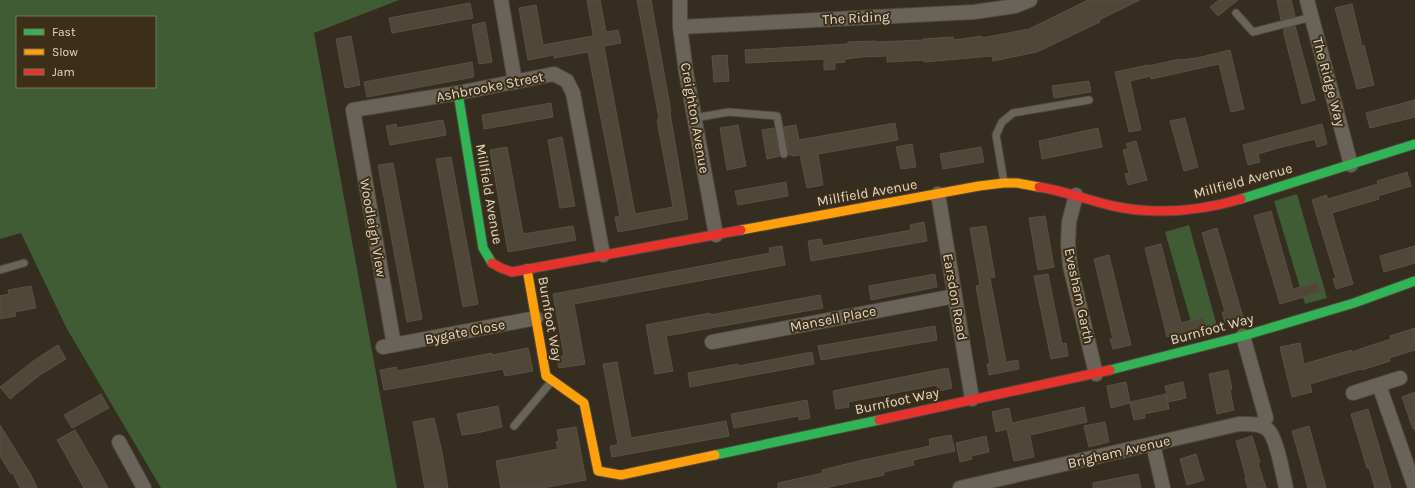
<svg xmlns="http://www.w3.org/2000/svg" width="1415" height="488" viewBox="0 0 1415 488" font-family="Karla,sans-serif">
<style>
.green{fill:#3f5c35;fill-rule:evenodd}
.building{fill:#4f4738;stroke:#585146}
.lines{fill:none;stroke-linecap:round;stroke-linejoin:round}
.lane-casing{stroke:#4e483d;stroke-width:9}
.street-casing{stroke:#4e483d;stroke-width:16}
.fast-casing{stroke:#4e483d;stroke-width:11}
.slow-casing{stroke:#4e483d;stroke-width:11}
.jam-casing{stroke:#4e483d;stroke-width:11}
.lane{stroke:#696359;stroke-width:7}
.street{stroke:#696359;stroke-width:14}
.fast{stroke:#30b455;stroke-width:9}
.slow{stroke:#ff9f0a;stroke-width:9}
.jam{stroke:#e5322d;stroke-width:9}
.labels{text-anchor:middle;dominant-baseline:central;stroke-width:4;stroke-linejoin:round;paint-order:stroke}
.street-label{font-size:14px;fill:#e1d8ca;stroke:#3d2f17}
</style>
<rect width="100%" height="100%" fill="#352d1f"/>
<g class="green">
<path d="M0,0H399L314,33L397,488H161L67,329L21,233L0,239ZM17,17H155V87H17Z"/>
<polygon points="1297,194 1327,298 1305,304 1274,201"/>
<polygon points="1189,225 1217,326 1194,332 1165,232"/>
</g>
<g class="building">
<polygon points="587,0 600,0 606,32 618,30 621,43 604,46 635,214 673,207 657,120 659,119 637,0 651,0 671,112 670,113 688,219 618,232 615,217 620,216 588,52 554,58 554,55 528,60 519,8 536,5 543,45 593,36 593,34"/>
<polygon points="1088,0 1140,0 1099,20 1100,22 1037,52 993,61 992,56 924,62 924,60 887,62 887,56 862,57 845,59 845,62 835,63 835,69 824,70 824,59 746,63 745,50 848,44 848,42 875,41 876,42 923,40 923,39 953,37 954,40 982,36 982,38 1029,29"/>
<polygon points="1219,0 1238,0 1218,16 1210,7"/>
<polygon points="1277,0 1291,0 1295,16 1281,20"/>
<polygon points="470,3 473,18 392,33 389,18"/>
<polygon points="1352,4 1362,46 1364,45 1374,85 1357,89 1335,8"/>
<polygon points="485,22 492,62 479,64 472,25"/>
<polygon points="1295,26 1315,100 1302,104 1284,34 1284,29"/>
<polygon points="351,36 360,85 345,88 336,39"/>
<polygon points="1230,50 1244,109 1231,112 1219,64 1151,79 1151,76 1130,81 1141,130 1129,132 1115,72 1148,65 1148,66 1180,59 1180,60 1197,58"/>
<polygon points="727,55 729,81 714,82 712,56"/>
<polygon points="472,62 474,77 367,97 364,82"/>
<polygon points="1089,81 1091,92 1054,98 1052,86"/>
<polygon points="1415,100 1415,117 1370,128 1366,113"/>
<polygon points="551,103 553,117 484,129 482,115"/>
<polygon points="1185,118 1198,167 1184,171 1170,121"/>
<polygon points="443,120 446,135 390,145 386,126 396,124 397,128"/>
<polygon points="895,123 898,140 818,154 823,185 807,188 800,155 792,156 792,155 789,155 784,127 796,125 799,140"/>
<polygon points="1322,124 1327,144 1317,147 1315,139 1282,147 1258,154 1260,162 1248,165 1243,145"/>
<polygon points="738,125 746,166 727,170 720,128"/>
<polygon points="774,128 780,156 767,159 762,130"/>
<polygon points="1098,128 1102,147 1042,159 1039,141"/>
<polygon points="562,137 575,206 560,208 548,140"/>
<polygon points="1136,141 1147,180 1128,185 1125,174 1129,173 1123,150 1128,149 1126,144"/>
<polygon points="912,144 916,167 901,169 896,147"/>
<polygon points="507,147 523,234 573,226 576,240 508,252 490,150"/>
<polygon points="981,147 984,162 943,169 940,154"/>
<polygon points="451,157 478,304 463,307 436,159"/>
<polygon points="393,163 422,319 407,322 378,165"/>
<polygon points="1407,172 1411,186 1378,196 1379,199 1332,213 1353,284 1336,289 1333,279 1336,278 1312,200 1326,195 1328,199 1378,184 1377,181"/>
<polygon points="786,182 788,196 738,205 735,191"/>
<polygon points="1271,211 1293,289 1318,282 1321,292 1280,304 1254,216"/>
<polygon points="1045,216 1054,267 1038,270 1029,218"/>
<polygon points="924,222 927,241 811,261 808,241 821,239 823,246 911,230 910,225"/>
<polygon points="986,226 995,277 990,278 1006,362 1018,360 1019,369 989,375 987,364 990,364 976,286 980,285 970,228"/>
<polygon points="1217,228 1243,317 1225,322 1222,312 1225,312 1202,233"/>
<polygon points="1161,244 1181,323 1204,317 1206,327 1167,337 1145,248"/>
<polygon points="782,246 785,265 574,304 585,364 559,368 557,357 564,356 553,294 770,253 769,248"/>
<polygon points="1415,246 1415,263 1384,272 1380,256"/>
<polygon points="1109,255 1131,345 1113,349 1110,339 1113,339 1094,259"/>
<polygon points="935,274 937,287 871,300 869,286"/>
<polygon points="1048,274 1062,344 1066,343 1068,356 1051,359 1034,276"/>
<polygon points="31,286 36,308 15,312 16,316 0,319 0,296 9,294 8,290"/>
<polygon points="820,295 823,308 666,336 673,371 655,374 646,325 710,313 710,315"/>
<polygon points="935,326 937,340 821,360 818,346"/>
<polygon points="1415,328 1415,350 1389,358 1390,361 1362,370 1361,369 1310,384 1312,392 1292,397 1280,347 1300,343 1304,364 1351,350 1352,352 1369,346 1391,339 1390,336"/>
<polygon points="58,345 66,359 40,375 10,399 0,387 36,359"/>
<polygon points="528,348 533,371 505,376 503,369 384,390 380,370 397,367 397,371 492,353 492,355"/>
<polygon points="812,352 814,364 690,387 688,373 738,364 738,366"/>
<polygon points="617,362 631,438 726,421 729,436 612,457 610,446 618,445 603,364"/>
<polygon points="948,368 952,388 938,391 937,385 848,402 849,407 836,409 833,391"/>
<polygon points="1228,370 1232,389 1230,390 1234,410 1217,414 1209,374"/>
<polygon points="1126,382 1130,402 1166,394 1169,409 1144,414 1145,418 1134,420 1130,403 1111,408 1107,386"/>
<polygon points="1183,382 1186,398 1168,402 1165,386"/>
<polygon points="1415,392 1415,429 1413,429 1402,397"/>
<polygon points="101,394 109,408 72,428 64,415"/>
<polygon points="807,400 810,418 799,420 799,416 734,428 731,414"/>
<polygon points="498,406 502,427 477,433 462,435 457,414"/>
<polygon points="1084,407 1087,422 1030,435 1034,457 1014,461 1007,429 996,432 992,412 1009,408 1012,423"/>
<polygon points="1368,409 1378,443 1391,488 1375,488 1369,468 1367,468 1351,414"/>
<polygon points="434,418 442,452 448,488 425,488 424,483 413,422"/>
<polygon points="1105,422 1109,442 1089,447 1084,426"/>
<polygon points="0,425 31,475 37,488 20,488 13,473 11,474 0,456"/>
<polygon points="1309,426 1316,452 1326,488 1308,488 1303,469 1292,431"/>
<polygon points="576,427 586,480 543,488 501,488 496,461 558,449 556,442 559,441 557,430"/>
<polygon points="75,430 96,466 108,488 84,488 64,452 57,440"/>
<polygon points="951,435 955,451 913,460 914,465 884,472 884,475 825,488 778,488 778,483 823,473 822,470 863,460 930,446 929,439"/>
<polygon points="986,436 989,452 971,456 972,459 960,462 956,443"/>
<polygon points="1252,436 1260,462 1258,463 1266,488 1248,488 1245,478 1246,477 1236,441"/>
<polygon points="1196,454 1204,480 1187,485 1180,459"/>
<polygon points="1138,474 1141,488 1093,488 1093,483"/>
</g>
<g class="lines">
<g class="lane-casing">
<g id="lane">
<polyline points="1236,13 1253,32 1312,17"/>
<polyline points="694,118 729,112 777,116 784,154"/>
<polyline points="1004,182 996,135 1002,122 1013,113 1089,100"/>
<polyline points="0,270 24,263"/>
<polyline points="514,426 551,382"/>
</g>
</g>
<g class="street-casing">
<g id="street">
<polyline points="501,0 515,82"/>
<polyline points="680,0 680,27 686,72 716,235"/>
<polyline points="1307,0 1351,165"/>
<polyline points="680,27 974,12 1015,6 1030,0"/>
<polyline points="938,194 972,399"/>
<polyline points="1076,195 1069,222 1068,244 1070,266 1096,374"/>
<polyline points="1243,336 1266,418 1260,425"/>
<polyline points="712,342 955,296"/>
<polyline points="394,345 353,110 458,93 554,74 567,81 573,93 603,255"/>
<polyline points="383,347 536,318"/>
<polyline points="1379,385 1415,488"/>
<polyline points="1353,393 1400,378"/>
<polyline points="119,442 144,488"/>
<polyline points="1153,444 1163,488"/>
<path d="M960,488L1239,424C1249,424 1262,423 1269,431C1277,440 1283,475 1286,488"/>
</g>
</g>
<g class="fast-casing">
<g id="fast">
<polyline points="458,93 483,248 492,263"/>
<polyline points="1241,199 1415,144"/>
<polyline points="1110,370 1243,336 1354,303 1415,281"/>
<polyline points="715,455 879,420"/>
</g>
</g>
<g class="slow-casing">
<g id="slow">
<polyline points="741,230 979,186 1004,183 1017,183 1039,187"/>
<polyline points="527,269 546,376 584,403 598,471 621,475 715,455"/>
</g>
</g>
<g class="jam-casing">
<g id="jam">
<path d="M1039,187C1064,191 1088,200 1113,206C1155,215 1200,211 1241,199"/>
<polyline points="492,263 501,268 512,272 741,230"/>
<polyline points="879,420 1110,370"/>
</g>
</g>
<use href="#lane" class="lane"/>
<use href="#street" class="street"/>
<use href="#fast" class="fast"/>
<use href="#slow" class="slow"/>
<use href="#jam" class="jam"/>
</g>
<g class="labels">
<g class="street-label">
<text transform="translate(856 18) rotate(-3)">The Riding</text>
<text transform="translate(1329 82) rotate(75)">The Ridge Way</text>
<text transform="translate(490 87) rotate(-11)">Ashbrooke Street</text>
<text transform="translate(695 118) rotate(80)">Creighton Avenue</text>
<text transform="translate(1243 181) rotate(-15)">Millfield Avenue</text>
<text transform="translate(867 193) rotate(-10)">Millfield Avenue</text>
<text transform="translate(489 194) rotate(80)">Millfield Avenue</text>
<text transform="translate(373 228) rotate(80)">Woodleigh View</text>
<text transform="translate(1079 296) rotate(78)">Evesham Garth</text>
<text transform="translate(955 297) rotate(80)">Earsdon Road</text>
<text transform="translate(550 319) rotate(80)">Burnfoot Way</text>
<text transform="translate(833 319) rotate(-11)">Mansell Place</text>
<text transform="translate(1212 329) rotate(-15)">Burnfoot Way</text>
<text transform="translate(465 332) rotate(-11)">Bygate Close</text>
<text transform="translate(897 401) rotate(-12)">Burnfoot Way</text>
<text transform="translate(1119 452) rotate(-13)">Brigham Avenue</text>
</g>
</g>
<rect x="16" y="16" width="140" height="72" fill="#3d2f17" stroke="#7f735f"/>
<rect x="24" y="29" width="20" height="6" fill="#30b455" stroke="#7f735f"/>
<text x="52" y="36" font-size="12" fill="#e1d8ca">Fast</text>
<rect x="24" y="49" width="20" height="6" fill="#ff9f0a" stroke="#7f735f"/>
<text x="52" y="56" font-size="12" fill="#e1d8ca">Slow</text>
<rect x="24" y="69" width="20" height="6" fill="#e5322d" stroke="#7f735f"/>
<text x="52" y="76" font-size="12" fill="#e1d8ca">Jam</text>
</svg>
